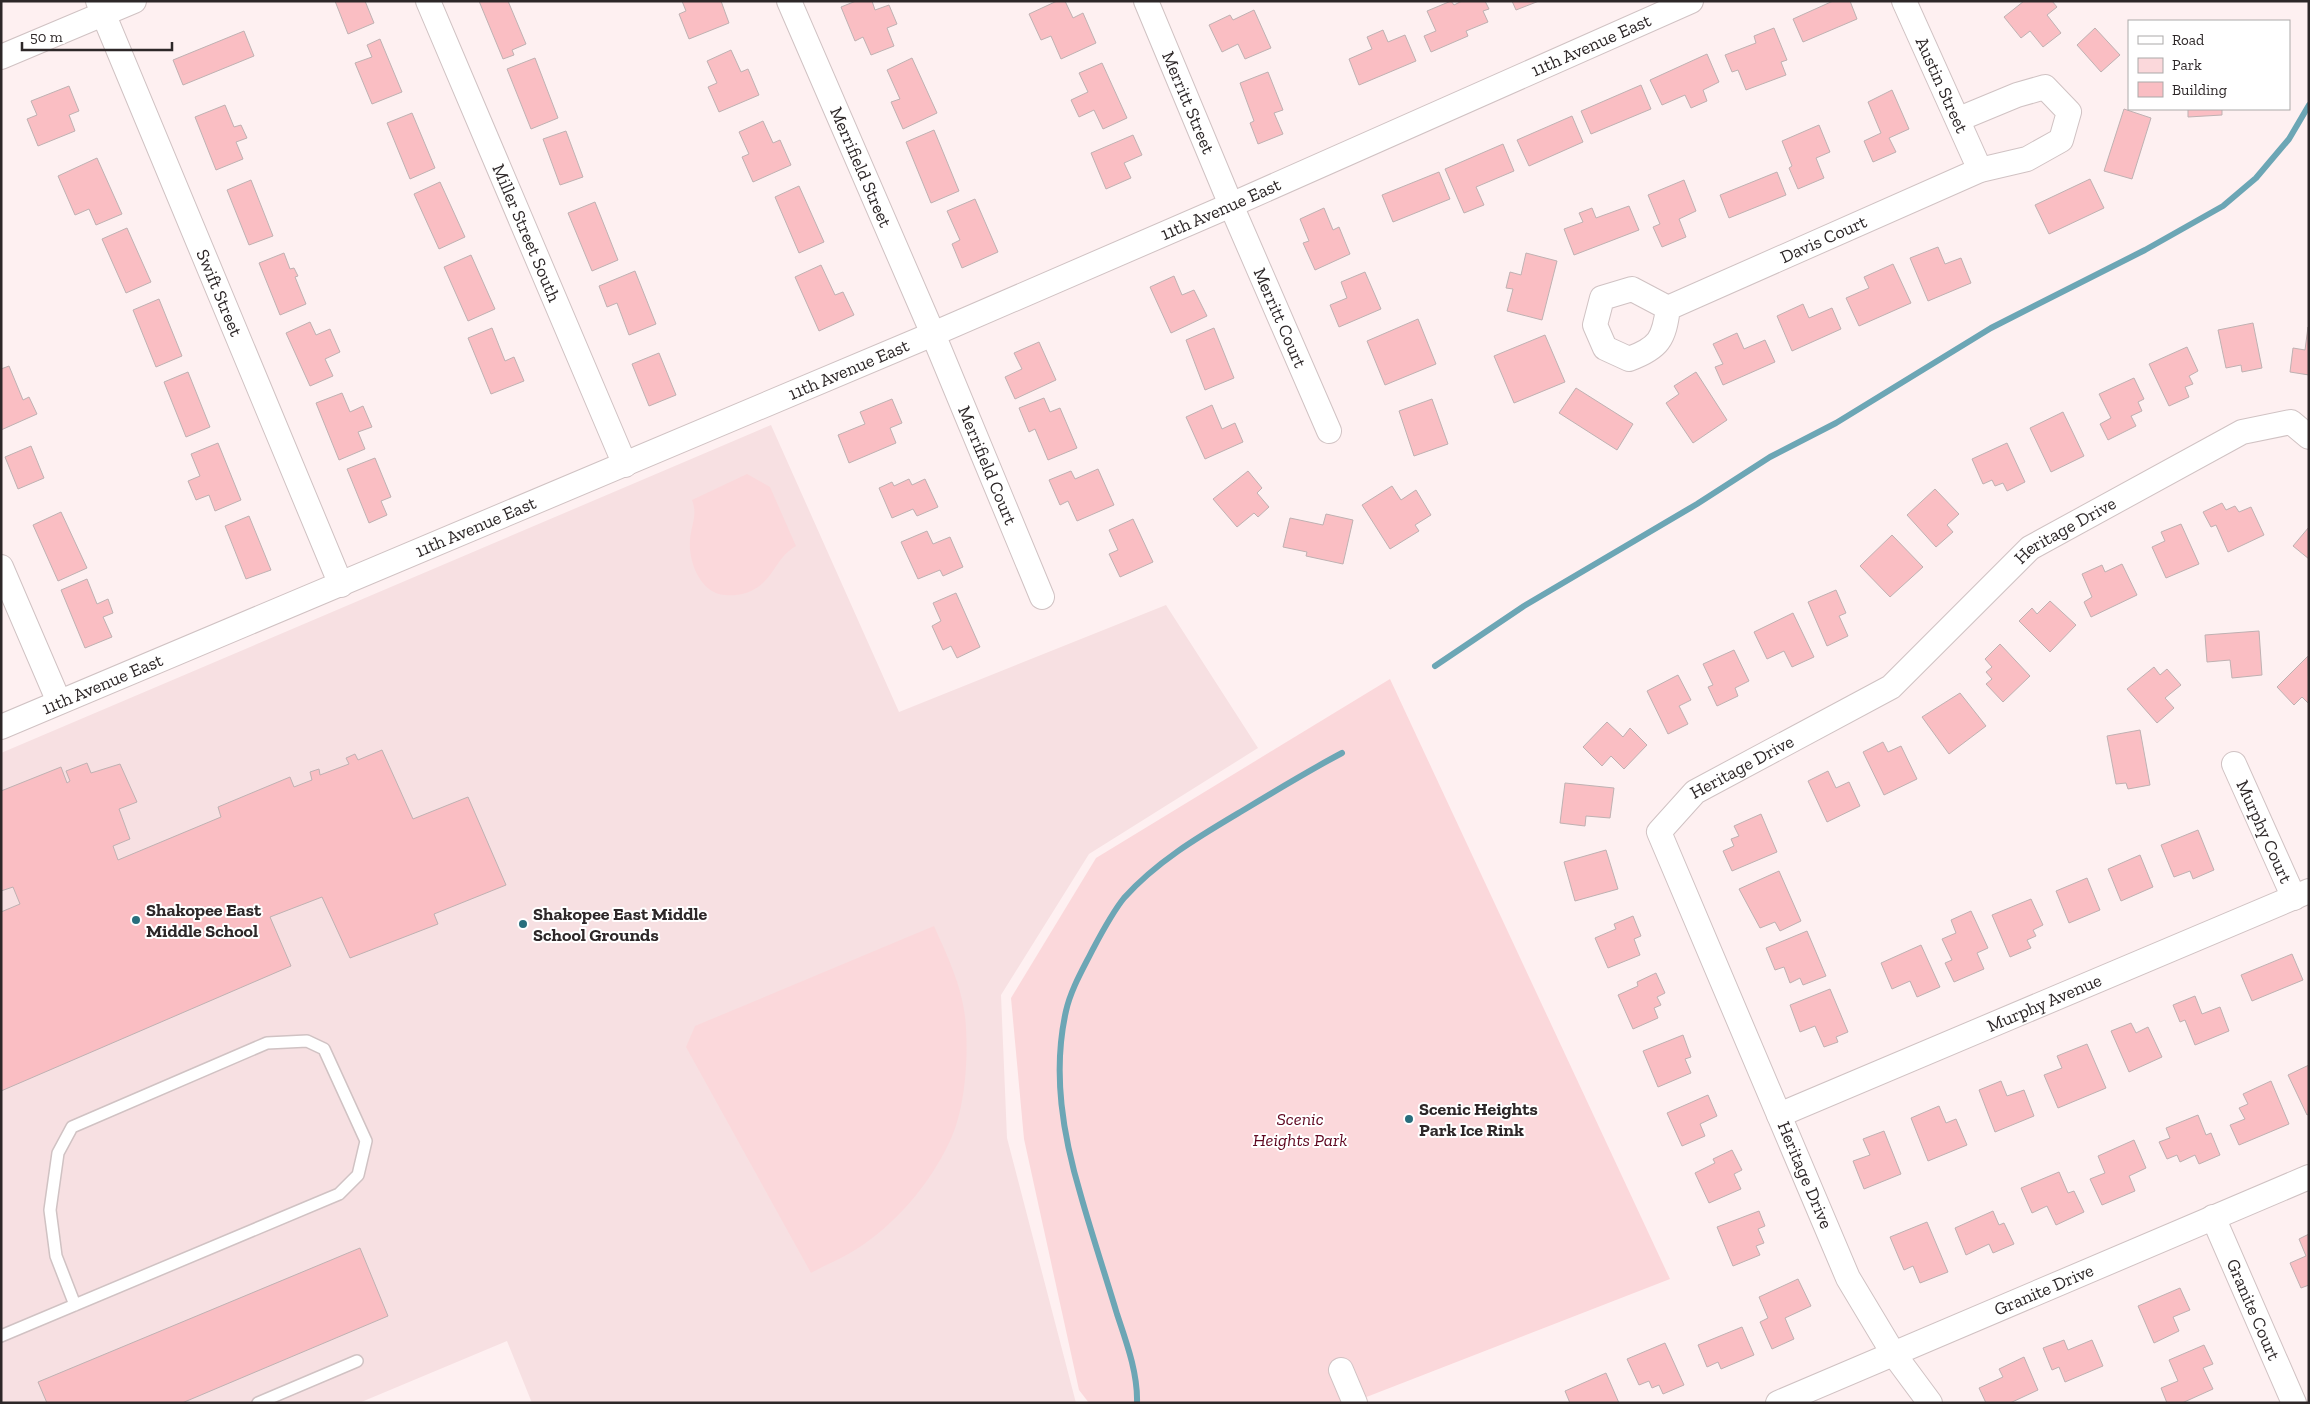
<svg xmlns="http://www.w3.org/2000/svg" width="2310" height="1404" viewBox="0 0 2310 1404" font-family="'Zilla Slab',serif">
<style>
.built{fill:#f7e0e2}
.green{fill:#fbd8db}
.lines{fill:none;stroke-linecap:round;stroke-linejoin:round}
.stream{stroke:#6ca6b5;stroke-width:6}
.building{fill:#fabec3;stroke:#bfb1b2}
.lane-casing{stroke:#d0c2c3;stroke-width:14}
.street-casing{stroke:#d0c2c3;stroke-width:26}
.lane{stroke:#fff;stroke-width:11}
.street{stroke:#fff;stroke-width:24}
.poi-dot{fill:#286d7c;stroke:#fff;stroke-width:2}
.labels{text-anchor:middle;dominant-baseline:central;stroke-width:4;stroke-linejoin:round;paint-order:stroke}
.street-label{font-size:18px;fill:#2d2728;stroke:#fff}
.poi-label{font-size:18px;font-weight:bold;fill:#2d2728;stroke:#fff;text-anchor:start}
.park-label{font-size:18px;font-style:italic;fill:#5f0720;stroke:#fff}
</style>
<rect width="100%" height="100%" fill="#fef0f1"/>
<polygon class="built" points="771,425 899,712 1166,605 1258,748 1089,854 1001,995 1007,1138 1076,1403 532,1403 507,1341 359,1403 1,1403 1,753"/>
<g class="green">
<path d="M747,474L770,487L796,546C776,558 776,574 758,587C748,594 737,596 725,595C701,594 688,562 690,540C691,525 698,515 692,500Z"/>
<polygon points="1390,679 1670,1279 1351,1403 1089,1403 1079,1390 1024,1139 1011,998 1096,858"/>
<path d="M934,926C947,955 961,984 965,1016C969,1053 966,1109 949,1143C929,1185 895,1225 855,1250C841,1259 825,1265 811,1273L686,1047L695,1026Z"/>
</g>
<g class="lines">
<g class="stream">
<polyline points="1435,666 1524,606 1697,504 1770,457 1836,423 1991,328 2145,250 2223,206 2256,178 2289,139 2309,105"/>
<path d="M1137,1403C1138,1373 1126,1341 1117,1314C1105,1274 1092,1235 1081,1196C1063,1136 1052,1073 1066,1011C1071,989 1083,969 1093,949C1102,932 1112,913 1124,898C1157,861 1200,836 1242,811C1275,791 1308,771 1342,753"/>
</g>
</g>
<g class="building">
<polygon points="335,1 365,1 374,23 348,34"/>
<polygon points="479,1 508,1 526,44 512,50 514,55 503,59"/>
<polygon points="682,1 721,1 729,23 689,39 679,14 686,11"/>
<polygon points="856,1 872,1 875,10 889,5 897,24 887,28 894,46 871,55 863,37 855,41 841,7"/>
<polygon points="1057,1 1065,1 1073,18 1083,13 1096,43 1061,59 1051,36 1041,40 1029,14"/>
<polygon points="1451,1 1454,5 1462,1 1485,1 1489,9 1483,11 1488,22 1466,31 1468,36 1431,52 1424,36 1436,31 1427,11"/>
<polygon points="1512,1 1539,1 1516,10"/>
<polygon points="1833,1 1850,1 1857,19 1803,42 1793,19"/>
<polygon points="2024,1 2052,1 2057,7 2047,15 2061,33 2043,47 2030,31 2021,38 2004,17"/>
<polygon points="1254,10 1271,48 1245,59 1238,44 1222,52 1209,25 1230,15 1233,20"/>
<polygon points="1774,28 1787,60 1781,62 1786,75 1746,90 1738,70 1732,72 1725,55 1756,43 1754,36"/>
<polygon points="2095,28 2120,55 2101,72 2077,45"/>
<polygon points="1383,30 1388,42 1405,35 1416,61 1359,85 1349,59 1372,49 1367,37"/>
<polygon points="244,31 254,56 183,85 173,60"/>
<polygon points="380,39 402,92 372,104 355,63 372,57 367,45"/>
<polygon points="731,50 741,72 748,69 759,95 719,112 708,87 717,83 707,61"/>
<polygon points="1707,54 1719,82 1703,90 1707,101 1691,108 1685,95 1662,105 1650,80"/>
<polygon points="535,58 558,118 531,129 507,69"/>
<polygon points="912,58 937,113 903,129 891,102 900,99 887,70"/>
<polygon points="1102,63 1127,118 1103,129 1094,110 1079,117 1071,100 1088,92 1079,73"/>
<polygon points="1268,72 1283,110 1274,113 1283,134 1258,144 1250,123 1254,121 1240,83"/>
<polygon points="1641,85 1651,109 1591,134 1581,111"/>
<polygon points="69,86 79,111 69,115 75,131 38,146 27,119 37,115 31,101"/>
<polygon points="1892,90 1909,129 1889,138 1896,152 1873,162 1864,141 1881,133 1868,102"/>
<polygon points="225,105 234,127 241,125 247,138 236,142 243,159 216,170 195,117"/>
<polygon points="2124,109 2151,118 2132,179 2104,171"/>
<polygon points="2188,109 2222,109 2222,115 2188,117"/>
<polygon points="412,113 435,168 410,179 387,123"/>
<polygon points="1572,116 1583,142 1529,166 1517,140"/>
<polygon points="763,121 773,143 780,140 791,165 753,182 742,157 749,154 739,132"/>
<polygon points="1819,125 1830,152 1816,158 1824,178 1798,189 1789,168 1792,166 1782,141"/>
<polygon points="934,130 959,191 931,203 906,142"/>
<polygon points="566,131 583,177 560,185 543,139"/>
<polygon points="1133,135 1142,155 1124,163 1131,178 1106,189 1091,153"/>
<polygon points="1503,144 1514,171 1476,187 1484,205 1464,213 1445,169"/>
<polygon points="97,158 122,214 96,225 89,209 75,215 58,176"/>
<polygon points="1439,172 1450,199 1393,222 1382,195"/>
<polygon points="1777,172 1786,195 1729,218 1720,195"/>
<polygon points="2090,179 2104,208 2049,234 2035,205"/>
<polygon points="251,180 273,236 249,245 227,190"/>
<polygon points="1684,180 1696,211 1679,219 1686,237 1662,247 1653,227 1660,224 1648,195"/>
<polygon points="440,182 465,237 439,249 414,194"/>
<polygon points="799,186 824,242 799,253 775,197"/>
<polygon points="975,199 998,252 962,268 952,244 960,240 947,211"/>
<polygon points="595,202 618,260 592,271 568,213"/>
<polygon points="1629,206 1639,230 1574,255 1564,229 1583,222 1579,213 1592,208 1596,218"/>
<polygon points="1324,208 1333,230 1339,227 1350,254 1315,270 1303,243 1309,241 1300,219"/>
<polygon points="127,228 151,282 126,293 102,239"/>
<polygon points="1938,247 1945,264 1961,258 1971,283 1928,301 1910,258"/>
<polygon points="284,253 290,269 294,268 298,276 295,277 306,304 280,315 259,263"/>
<polygon points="1526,253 1557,261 1542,320 1507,311 1513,289 1506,288 1510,272 1521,275"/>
<polygon points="471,255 495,309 468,321 444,267"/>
<polygon points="1893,264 1911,303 1859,326 1846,298 1869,288 1864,277"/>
<polygon points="821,265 835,295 843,292 854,315 819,331 795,277"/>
<polygon points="635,271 656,324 629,335 617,303 607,307 599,286"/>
<polygon points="1365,272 1381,309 1339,327 1330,305 1347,298 1341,282"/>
<polygon points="1174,276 1182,295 1194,290 1207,316 1171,333 1150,287"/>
<polygon points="159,299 182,356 156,367 133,310"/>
<polygon points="1803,304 1809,318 1832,308 1841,329 1792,351 1777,316"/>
<polygon points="1418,319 1436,364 1385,385 1367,341"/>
<polygon points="310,322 316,335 330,329 340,352 325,359 333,376 310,386 286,333"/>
<polygon points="2253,323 2262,368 2242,372 2241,365 2226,368 2218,330"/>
<polygon points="2308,327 2309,375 2290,372 2293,348 2305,350"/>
<polygon points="492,328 505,361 514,357 524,381 491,394 468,338"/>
<polygon points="1214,328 1234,378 1205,390 1186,340"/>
<polygon points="1737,333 1744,349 1765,340 1775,362 1723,385 1715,367 1723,364 1713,344"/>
<polygon points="1545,335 1565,382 1514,403 1494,356"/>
<polygon points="1039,342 1056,380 1015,399 1005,377 1022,369 1014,353"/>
<polygon points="2187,347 2198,371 2189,376 2193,384 2185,387 2189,397 2169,406 2149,364"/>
<polygon points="659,353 676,395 649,406 632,364"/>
<polygon points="9,366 23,400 29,397 37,414 1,430 1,369"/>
<polygon points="188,372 210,427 186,437 164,382"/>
<polygon points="1696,372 1727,420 1693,443 1666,403 1679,394 1674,386"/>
<polygon points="2134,378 2144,399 2138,402 2142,411 2131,416 2136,426 2108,440 2100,424 2111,418 2099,394"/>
<polygon points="1576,388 1633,424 1617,450 1559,413"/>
<polygon points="342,393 350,412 363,406 372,427 358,432 365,449 339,460 316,403"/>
<polygon points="1044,398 1050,412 1060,408 1077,448 1048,460 1035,429 1029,432 1019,408"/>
<polygon points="892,399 902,423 890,428 896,443 849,463 838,435 865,424 860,412"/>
<polygon points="1432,399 1448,444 1414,456 1399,411"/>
<polygon points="1212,405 1222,429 1235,423 1243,442 1205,459 1186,417"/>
<polygon points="2063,412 2084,456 2051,472 2030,428"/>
<polygon points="218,443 241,500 215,511 209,495 196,500 188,481 200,476 191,454"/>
<polygon points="2007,443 2025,482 2007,491 2003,483 1995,486 1992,480 1983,484 1972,459"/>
<polygon points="31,446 44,478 18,489 5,457"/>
<polygon points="375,458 391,497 381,501 387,515 369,523 347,469"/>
<polygon points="1098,469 1114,505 1077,521 1068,501 1060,505 1049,480 1071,471 1075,479"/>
<polygon points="1248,471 1262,488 1257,493 1269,507 1258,517 1254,513 1237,527 1213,499"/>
<polygon points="909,479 912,485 925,479 938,507 917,516 913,509 892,518 879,488 892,482 894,486"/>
<polygon points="1392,486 1401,500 1416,490 1431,515 1415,525 1419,531 1390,549 1362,505"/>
<polygon points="1935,489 1959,514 1947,525 1953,532 1936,547 1907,515"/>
<polygon points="2222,503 2226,510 2235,506 2239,512 2251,507 2264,535 2228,552 2216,525 2211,527 2203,512"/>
<polygon points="61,512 87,568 58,581 33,525"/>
<polygon points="1326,514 1353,520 1343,564 1306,556 1307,552 1283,547 1290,518 1323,525"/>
<polygon points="249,516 271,570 246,579 225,526"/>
<polygon points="1133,519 1153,562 1120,577 1109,554 1118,550 1109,530"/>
<polygon points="2181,524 2199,564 2166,578 2152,547 2165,541 2161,532"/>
<polygon points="2309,527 2309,559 2293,546"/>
<polygon points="927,531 933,544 950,537 963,567 943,576 940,570 918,579 901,542"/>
<polygon points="1892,535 1923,567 1890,597 1860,566"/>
<polygon points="2122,564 2137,595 2091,617 2084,602 2092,597 2082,574 2102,565 2105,572"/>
<polygon points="87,579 97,604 108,599 113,613 103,617 112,637 85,648 61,590"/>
<polygon points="1836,590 1846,613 1839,616 1848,636 1827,646 1808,602"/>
<polygon points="956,593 980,647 957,658 951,646 943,650 932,626 941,621 933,603"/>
<polygon points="2050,601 2076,625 2050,652 2019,621 2032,608 2037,614"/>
<polygon points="1793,613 1814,657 1792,667 1784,651 1767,659 1754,632"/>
<polygon points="2259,631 2262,675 2232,678 2230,660 2207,662 2205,635"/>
<polygon points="2000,644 2030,676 2003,702 1986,684 1992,679 1986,672 1992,667 1985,659"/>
<polygon points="1734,650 1749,681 1735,688 1738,696 1717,706 1708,687 1713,685 1703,664"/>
<polygon points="2308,656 2309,704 2302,697 2294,705 2277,687"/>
<polygon points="2154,667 2160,675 2167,669 2181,685 2165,698 2174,708 2157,723 2127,689"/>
<polygon points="1678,675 1691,700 1679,706 1688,724 1668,734 1647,691"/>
<polygon points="1960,693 1986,726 1949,754 1922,717"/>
<polygon points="1607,722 1623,737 1630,728 1647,745 1624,769 1611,756 1602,766 1583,747"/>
<polygon points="2140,730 2150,785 2128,789 2126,783 2116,784 2107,736"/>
<polygon points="1883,742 1888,752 1901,746 1917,779 1884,795 1863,752"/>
<polygon points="382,750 413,819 468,797 506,885 434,914 438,924 350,958 322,897 270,917 291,966 1,1091 1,912 20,904 13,887 1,891 1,791 61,767 67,783 70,781 66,771 87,763 91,773 120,764 137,802 119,809 130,839 113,846 118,860 221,817 218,807 290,777 294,787 312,780 310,772 319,769 320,775 349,764 346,758 355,754 358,760"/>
<polygon points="1828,771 1836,788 1849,782 1860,806 1827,822 1808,781"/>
<polygon points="1565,783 1614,788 1610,818 1586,816 1585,826 1560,823"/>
<polygon points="1761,814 1777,852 1732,871 1723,851 1734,846 1731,839 1739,836 1734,826"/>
<polygon points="2198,830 2214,870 2193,879 2190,871 2174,877 2161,845"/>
<polygon points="1606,850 1618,889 1575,901 1564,862"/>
<polygon points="2140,855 2153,887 2121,901 2108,869"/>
<polygon points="1779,871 1801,921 1780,931 1775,922 1760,928 1739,889"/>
<polygon points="2087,878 2100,910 2069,923 2056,891"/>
<polygon points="2031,899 2043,925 2033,930 2036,936 2027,940 2031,948 2010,957 1992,915"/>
<polygon points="1971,911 1988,948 1977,953 1984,969 1954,982 1945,963 1952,960 1942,939 1956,933 1951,920"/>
<polygon points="1633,916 1641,936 1634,939 1640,955 1608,968 1595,938 1616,929 1614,924"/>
<polygon points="1807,931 1826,976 1803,985 1800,978 1790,983 1784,967 1775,970 1766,948"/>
<polygon points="1921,945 1940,987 1917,997 1910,981 1892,989 1881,963"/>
<polygon points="2292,954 2303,980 2252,1001 2241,975"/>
<polygon points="1656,973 1665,993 1657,997 1661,1005 1654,1008 1658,1018 1633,1029 1618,995 1638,986 1637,982"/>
<polygon points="1830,989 1848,1032 1836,1037 1838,1042 1824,1047 1815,1026 1800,1032 1790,1005"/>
<polygon points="2195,996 2202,1014 2220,1007 2229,1031 2195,1045 2185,1020 2180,1022 2173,1005"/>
<polygon points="2131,1023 2136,1033 2148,1027 2162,1057 2129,1072 2111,1031"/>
<polygon points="1683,1035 1691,1057 1685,1059 1691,1073 1658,1087 1643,1051"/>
<polygon points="2087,1044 2106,1088 2058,1108 2044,1075 2062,1068 2057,1056"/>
<polygon points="2309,1065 2309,1114 2307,1115 2288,1075"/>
<polygon points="2001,1081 2007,1096 2024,1090 2034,1116 1995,1132 1979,1090"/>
<polygon points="2271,1081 2289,1124 2239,1145 2230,1125 2245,1119 2239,1108 2248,1104 2243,1094"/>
<polygon points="1708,1095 1717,1116 1700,1124 1705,1136 1682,1146 1667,1113"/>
<polygon points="1939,1106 1946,1123 1956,1119 1967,1145 1928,1161 1911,1118"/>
<polygon points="2198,1115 2206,1135 2211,1133 2220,1155 2199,1164 2195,1155 2180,1162 2177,1155 2167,1159 2159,1142 2170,1138 2166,1128"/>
<polygon points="1884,1131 1901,1174 1864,1189 1853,1161 1870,1155 1863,1139"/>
<polygon points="2134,1140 2146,1168 2129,1176 2135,1191 2102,1205 2090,1179 2105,1173 2098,1156"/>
<polygon points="1732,1150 1742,1170 1734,1174 1741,1189 1709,1203 1695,1173 1715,1163 1713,1159"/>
<polygon points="2059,1172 2068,1193 2074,1191 2084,1212 2056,1225 2047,1206 2032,1213 2021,1188"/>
<polygon points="1759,1211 1765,1226 1758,1229 1764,1243 1756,1246 1760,1255 1733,1266 1717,1227"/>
<polygon points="1993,1211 1999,1225 2004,1223 2014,1244 1993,1253 1989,1244 1966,1255 1955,1228"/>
<polygon points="1927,1222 1948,1272 1920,1283 1913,1266 1904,1270 1890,1237"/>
<polygon points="2309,1234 2309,1285 2301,1288 2290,1263 2306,1256 2299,1239"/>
<polygon points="360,1248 388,1316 182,1403 47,1403 38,1382"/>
<polygon points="1798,1279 1811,1306 1785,1318 1794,1339 1772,1349 1760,1322 1768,1318 1759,1297"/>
<polygon points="2180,1288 2190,1310 2173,1317 2179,1331 2154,1343 2138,1306"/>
<polygon points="1742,1327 1754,1355 1721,1369 1718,1362 1707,1367 1698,1345"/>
<polygon points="2064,1340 2068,1350 2092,1340 2103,1366 2065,1382 2059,1367 2052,1370 2043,1348"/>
<polygon points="1665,1343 1684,1385 1663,1394 1659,1385 1652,1388 1649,1381 1639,1385 1627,1359"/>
<polygon points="2204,1345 2213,1364 2203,1368 2213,1389 2182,1403 2167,1403 2161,1388 2178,1381 2169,1360"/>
<polygon points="2024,1357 2038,1390 2010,1403 1986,1403 1979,1388 2003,1377 1999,1369"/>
<polygon points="1606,1373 1619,1403 1570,1403 1565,1391"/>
</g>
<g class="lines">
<g class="lane-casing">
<g id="lane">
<polyline points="1,1336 339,1194 358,1175 366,1141 324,1049 307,1041 267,1043 72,1127 58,1153 50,1210 56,1256 75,1305"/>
<polyline points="258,1403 357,1361"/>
</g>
</g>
<g class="street-casing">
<g id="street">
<path id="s1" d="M98,1L341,585"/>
<path id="s2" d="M428,1L625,465"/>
<path id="s3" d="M789,1L933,334L1042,597"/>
<path id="s4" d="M1146,1L1231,205L1329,431"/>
<path id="s5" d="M1904,1L1980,170"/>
<polyline points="1,57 134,1"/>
<path id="s6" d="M1668,308C1664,339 1659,348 1629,359L1605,348L1595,325L1602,298L1632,289L1668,308L1980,170L2027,159L2061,140L2069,112L2045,87L2017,95L1959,119"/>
<polyline points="1,567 59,702"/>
<path id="s7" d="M1,727L933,334L1231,205L1691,1"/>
<path id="s8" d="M2234,764L2294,898"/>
<path id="s9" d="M1779,1115L2309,891"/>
<path id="s10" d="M2213,1217L2294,1403"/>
<polyline points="1341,1370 1355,1403"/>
<path id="s11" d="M1778,1403L2309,1177"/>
<path id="s12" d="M1930,1403L1893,1353L1848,1278L1659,832L1695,792L1891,687L2030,548L2242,432L2291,422L2309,437"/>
</g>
</g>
<use href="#lane" class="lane"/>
<use href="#street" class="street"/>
</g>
<g class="poi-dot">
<circle cx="136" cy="920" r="5"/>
<circle cx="523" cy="924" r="5"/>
<circle cx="1409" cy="1119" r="5"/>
</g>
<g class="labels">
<g class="street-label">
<text stroke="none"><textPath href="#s7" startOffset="1730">11th Avenue East</textPath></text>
<text stroke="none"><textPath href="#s5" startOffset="92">Austin Street</textPath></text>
<text stroke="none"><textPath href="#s4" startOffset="110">Merritt Street</textPath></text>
<text stroke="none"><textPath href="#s3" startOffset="181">Merrifield Street</textPath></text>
<text stroke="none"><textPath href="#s7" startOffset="1325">11th Avenue East</textPath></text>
<text stroke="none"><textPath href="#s2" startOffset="252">Miller Street South</textPath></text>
<text stroke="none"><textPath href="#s6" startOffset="391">Davis Court</textPath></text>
<text stroke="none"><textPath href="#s1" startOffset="316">Swift Street</textPath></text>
<text stroke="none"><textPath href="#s4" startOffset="344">Merritt Court</textPath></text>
<text stroke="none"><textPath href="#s7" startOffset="920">11th Avenue East</textPath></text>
<text stroke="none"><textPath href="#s3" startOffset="505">Merrifield Court</textPath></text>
<text stroke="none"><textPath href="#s7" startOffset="515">11th Avenue East</textPath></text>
<text stroke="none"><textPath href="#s12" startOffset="1146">Heritage Drive</textPath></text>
<text stroke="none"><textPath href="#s7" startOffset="110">11th Avenue East</textPath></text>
<text stroke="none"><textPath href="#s12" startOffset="741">Heritage Drive</textPath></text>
<text stroke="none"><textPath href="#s8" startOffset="74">Murphy Court</textPath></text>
<text stroke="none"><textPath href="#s9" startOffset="288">Murphy Avenue</textPath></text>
<text transform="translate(1805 1175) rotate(67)">Heritage Drive</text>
<text stroke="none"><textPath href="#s11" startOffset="289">Granite Drive</textPath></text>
<text stroke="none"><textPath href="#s10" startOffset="101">Granite Court</textPath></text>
</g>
<g class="poi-label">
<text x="146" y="910">Shakopee East<tspan x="146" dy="21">Middle School</tspan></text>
<text x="533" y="914">Shakopee East Middle<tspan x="533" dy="21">School Grounds</tspan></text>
<text x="1419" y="1109">Scenic Heights<tspan x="1419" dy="21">Park Ice Rink</tspan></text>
</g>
<g class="park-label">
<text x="1300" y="1119">Scenic<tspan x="1300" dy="21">Heights Park</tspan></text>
</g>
</g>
<rect width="2310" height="1404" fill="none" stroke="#2d2728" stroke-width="5"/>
<rect x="2128" y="20" width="162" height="90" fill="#ffffff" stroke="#aba9a9"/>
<rect x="2138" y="36" width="25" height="8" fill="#ffffff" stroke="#aba9a9"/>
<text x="2172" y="45" font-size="15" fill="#2d2728">Road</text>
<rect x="2138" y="58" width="25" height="15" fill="#fbd8db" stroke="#aba9a9"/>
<text x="2172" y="70" font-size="15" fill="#2d2728">Park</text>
<rect x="2138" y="82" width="25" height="15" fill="#fabec3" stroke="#aba9a9"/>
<text x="2172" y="95" font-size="15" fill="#2d2728">Building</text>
<path d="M22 42v8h150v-8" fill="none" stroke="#2d2728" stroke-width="2.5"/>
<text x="30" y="42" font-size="15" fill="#2d2728" stroke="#ffffff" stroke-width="4" paint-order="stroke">50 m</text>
</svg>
